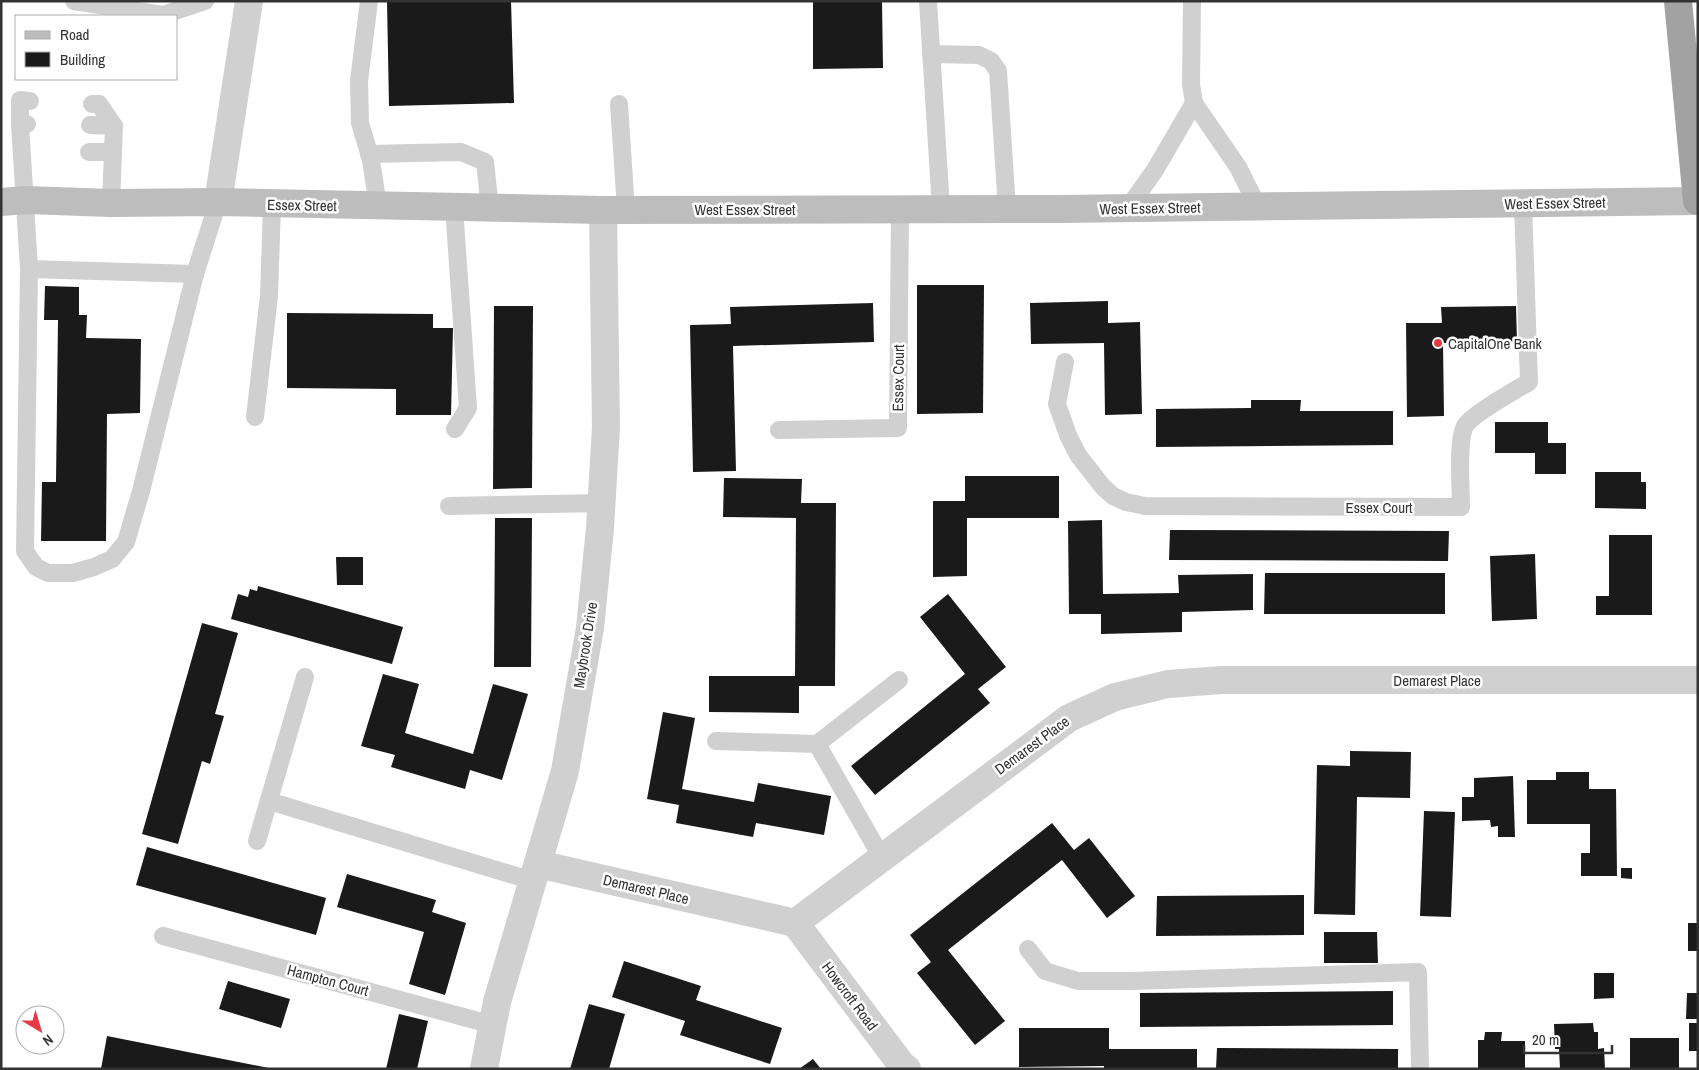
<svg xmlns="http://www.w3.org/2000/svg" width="1699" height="1070" viewBox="0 0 1699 1070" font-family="'Archivo Narrow',sans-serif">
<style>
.building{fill:#1a1a1a}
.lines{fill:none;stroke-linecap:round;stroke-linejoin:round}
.service{stroke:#d0d0d0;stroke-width:18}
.minor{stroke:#d0d0d0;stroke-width:28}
.secondary{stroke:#bdbdbd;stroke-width:28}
.trunk{stroke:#a2a2a2;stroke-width:28}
.poi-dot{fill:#e63946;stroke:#fff;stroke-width:2}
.labels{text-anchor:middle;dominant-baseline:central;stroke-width:5;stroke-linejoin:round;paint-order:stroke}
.street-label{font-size:15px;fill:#333;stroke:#fff}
.poi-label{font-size:15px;fill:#333;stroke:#fff;text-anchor:start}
</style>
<rect width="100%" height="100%" fill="#fff"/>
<g class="building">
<polygon points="387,1 511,1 514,103 389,106"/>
<polygon points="813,1 882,1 883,68 813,69"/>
<polygon points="917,285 984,285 983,413 917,414"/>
<polygon points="45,286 79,287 79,315 87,315 86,338 141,339 140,413 107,414 106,541 41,541 42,482 56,482 58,320 44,320"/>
<polygon points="1108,301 1108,323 1140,322 1142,414 1105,415 1104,343 1031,344 1030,303"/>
<polygon points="873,303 874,342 733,346 736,471 693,472 690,325 731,324 730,307"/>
<polygon points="494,306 533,306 532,488 493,489"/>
<polygon points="1516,306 1517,342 1443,343 1444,416 1407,417 1406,323 1442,323 1441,307"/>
<polygon points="287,313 433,314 433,328 453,328 451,415 396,415 396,389 287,388"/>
<polygon points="1251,400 1301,400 1300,411 1393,411 1393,445 1156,447 1156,409 1251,408"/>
<polygon points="1495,422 1548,422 1548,443 1566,443 1566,474 1535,474 1535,453 1495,453"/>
<polygon points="1595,472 1641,472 1641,482 1646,482 1646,509 1595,508"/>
<polygon points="965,476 1059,476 1059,518 967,518 967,576 933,577 933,501 965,501"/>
<polygon points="724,478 802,479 801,503 836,503 835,686 799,686 799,713 709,712 709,676 795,676 796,518 723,517"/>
<polygon points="495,518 532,518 531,667 494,667"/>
<polygon points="1102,520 1103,594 1179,593 1178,575 1253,574 1253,610 1182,612 1182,632 1101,634 1101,614 1069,614 1068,521"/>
<polygon points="1170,530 1449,531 1448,561 1169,560"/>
<polygon points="1609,535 1652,535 1652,615 1596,615 1596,596 1609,596"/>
<polygon points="1535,554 1537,619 1492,621 1490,556"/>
<polygon points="336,557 363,557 363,585 337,585"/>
<polygon points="1265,573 1445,573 1445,614 1264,614"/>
<polygon points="258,586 403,627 392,664 231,619 238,594 248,597 250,589 257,591"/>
<polygon points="948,594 1006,667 978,689 990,703 875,795 851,766 965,674 920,617"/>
<polygon points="202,623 238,633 215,714 224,716 210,764 202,761 178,844 142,834"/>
<polygon points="383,674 419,684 405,733 473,754 493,684 528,694 502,780 470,770 465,789 391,767 395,755 361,746"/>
<polygon points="663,712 695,718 682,789 754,802 758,783 831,796 824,835 756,823 753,837 676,823 679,805 647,799"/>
<polygon points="1350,751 1411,752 1410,798 1357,797 1355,915 1314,914 1317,765 1350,766"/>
<polygon points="1556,772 1589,772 1589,789 1616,789 1617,876 1581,876 1581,853 1590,853 1590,824 1527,824 1527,780 1556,780"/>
<polygon points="1513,776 1515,837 1498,837 1498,826 1491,827 1490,820 1462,821 1462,797 1474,797 1474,778"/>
<polygon points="1424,811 1455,812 1451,917 1420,916"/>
<polygon points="1052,823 1074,850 1089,838 1135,896 1107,918 1062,860 948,950 1005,1021 975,1045 917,973 931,962 910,935"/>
<polygon points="147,847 326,898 316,935 136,885"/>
<polygon points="1621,868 1632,868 1632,879 1621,878"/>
<polygon points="347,874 436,900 432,912 466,923 445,995 409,984 424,932 337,907"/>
<polygon points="1304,895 1304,935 1156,936 1157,896"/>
<rect x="1688" y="923" width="10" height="28"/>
<polygon points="1324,932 1377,932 1378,963 1324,963"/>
<polygon points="624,961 701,986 696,1000 782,1028 770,1064 680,1035 685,1021 612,997"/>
<polygon points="1594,973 1614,973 1614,998 1594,999"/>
<polygon points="228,981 290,999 281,1028 219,1009"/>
<polygon points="1393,991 1393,1025 1140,1027 1140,993"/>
<polygon points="1687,993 1698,993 1698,1019 1686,1019"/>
<polygon points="589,1004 625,1014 609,1069 570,1069"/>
<polygon points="399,1014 428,1021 417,1069 386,1069"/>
<polygon points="1593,1023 1594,1032 1598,1032 1598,1049 1604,1048 1605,1069 1560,1069 1559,1049 1555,1049 1554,1024"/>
<rect x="1689" y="1023" width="9" height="28"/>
<polygon points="1019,1028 1109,1028 1109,1049 1197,1049 1197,1069 1104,1069 1104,1066 1019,1067"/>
<polygon points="1485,1032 1502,1032 1501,1041 1525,1041 1525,1069 1478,1069 1478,1040 1484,1040"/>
<polygon points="107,1036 269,1068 269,1069 101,1069"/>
<rect x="1630" y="1038" width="49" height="31"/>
<polygon points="1217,1048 1398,1049 1398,1069 1216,1069"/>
<polygon points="813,1059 821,1069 799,1069"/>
</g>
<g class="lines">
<g class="service">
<polyline points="74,1 163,15 205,1"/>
<polyline points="369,1 359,81 360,123 371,160 378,206"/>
<polyline points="928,1 941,209"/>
<polyline points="1192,1 1191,84 1194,103 1238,167 1258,207"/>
<polyline points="931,54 979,55 991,61 998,71 1007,209"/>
<polyline points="92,104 99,104 114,126"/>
<polyline points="619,104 626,210"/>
<polyline points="20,124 20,100 30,101"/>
<polyline points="27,124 20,124 29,269 25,551 36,567 48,573 73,573 94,567 112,559 126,542 141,491 195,274 218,202"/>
<polyline points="90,125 114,126 111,203"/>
<polyline points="89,152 113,152"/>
<polyline points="369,154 461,152 485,162 490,208"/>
<polyline points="454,207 468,408 455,429"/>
<polyline points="1128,208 1155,170 1194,103"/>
<polyline points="29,269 195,274"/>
<path d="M1065,362L1057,404L1068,435L1078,455L1103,487L1113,496L1126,502L1145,506L1461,507C1461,488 1457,441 1465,426C1472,414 1516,390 1529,382L1523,204"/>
<polyline points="255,417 269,296 272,205"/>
<polyline points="779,430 898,428 900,209"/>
<polyline points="449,506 602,503"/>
<polyline points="716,741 817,744 899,680"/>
<polyline points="817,744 882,858"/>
<polyline points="269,801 533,881"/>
<polyline points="257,841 305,677"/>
<polyline points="163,936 493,1025"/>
<polyline points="1028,949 1045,971 1078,981 1132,981 1418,972 1420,1069"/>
</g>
<g class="minor">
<polyline points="218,202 249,1"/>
<polyline points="538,864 795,923 1069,718 1115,697 1168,684 1222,680 1698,680"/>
<polyline points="795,923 901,1064 907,1069"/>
<polyline points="484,1069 497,1002 565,771 590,628 600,528 606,427 603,210"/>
</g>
<polyline class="secondary" points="1,202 26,200 111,203 218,202 603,210 1060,209 1697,201"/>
<polyline class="trunk" points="1678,1 1697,201"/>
</g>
<circle class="poi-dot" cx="1438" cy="343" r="5"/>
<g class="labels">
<g class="street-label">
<text transform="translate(1555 203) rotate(-1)">West Essex Street</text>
<text transform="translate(302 205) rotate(1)">Essex Street</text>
<text transform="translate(1150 208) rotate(-1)">West Essex Street</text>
<text x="745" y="209">West Essex Street</text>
<text transform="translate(898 378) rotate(-89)">Essex Court</text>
<text x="1379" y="507">Essex Court</text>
<text transform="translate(585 645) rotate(-81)">Maybrook Drive</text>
<text x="1437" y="680">Demarest Place</text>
<text transform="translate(1032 745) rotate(-36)">Demarest Place</text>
<text transform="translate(646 889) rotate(13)">Demarest Place</text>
<text transform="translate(328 980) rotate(15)">Hampton Court</text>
<text transform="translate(850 996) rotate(53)">Howcroft Road</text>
</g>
<g class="poi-label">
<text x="1448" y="343">CapitalOne Bank</text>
</g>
</g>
<rect width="1699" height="1070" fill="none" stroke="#333333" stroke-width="5"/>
<rect x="15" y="15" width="162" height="65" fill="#ffffff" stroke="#adadad"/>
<rect x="25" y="31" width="25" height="8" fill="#bdbdbd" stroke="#adadad"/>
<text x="60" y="40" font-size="15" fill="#333333">Road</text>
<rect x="25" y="52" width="25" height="15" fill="#1a1a1a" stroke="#adadad"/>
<text x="60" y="65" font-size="15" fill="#333333">Building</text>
<g transform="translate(40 1030) rotate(142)"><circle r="24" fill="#ffffff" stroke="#adadad"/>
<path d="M0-4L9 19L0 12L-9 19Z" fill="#e63946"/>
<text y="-8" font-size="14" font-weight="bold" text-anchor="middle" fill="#333333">N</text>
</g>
<path d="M1524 1045v8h88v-8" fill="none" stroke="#333333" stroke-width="2.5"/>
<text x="1532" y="1045" font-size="15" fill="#333333" stroke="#ffffff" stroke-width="4" paint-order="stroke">20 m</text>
</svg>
